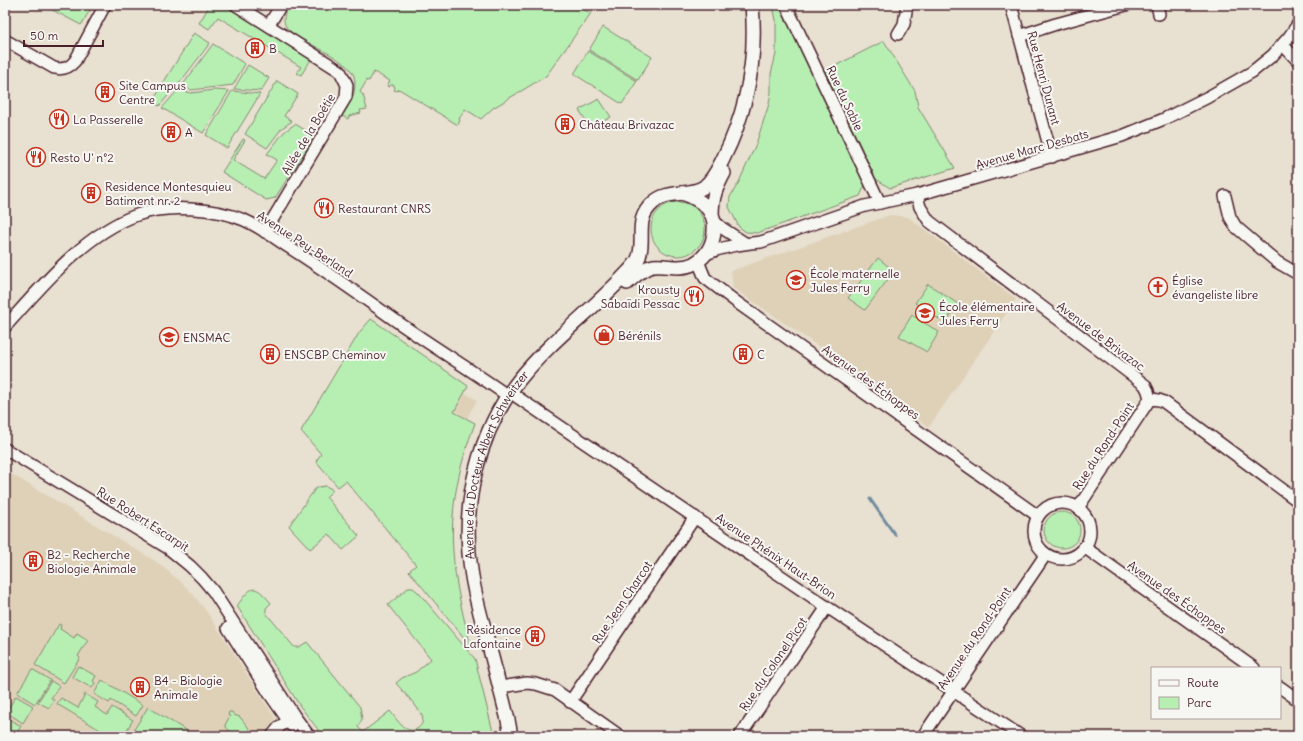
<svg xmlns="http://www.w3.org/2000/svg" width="1303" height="741" viewBox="0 0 1303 741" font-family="Delius,sans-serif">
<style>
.built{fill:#dfd1b8}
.green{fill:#b7efb3;stroke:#80876f}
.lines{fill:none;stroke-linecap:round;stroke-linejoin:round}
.stream{stroke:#718c9f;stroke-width:3}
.minor-casing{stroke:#4a1f2b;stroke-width:14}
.major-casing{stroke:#4a1f2b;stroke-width:16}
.minor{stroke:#f6f6f2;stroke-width:11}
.major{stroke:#f6f6f2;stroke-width:13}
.labels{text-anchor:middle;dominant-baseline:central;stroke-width:4;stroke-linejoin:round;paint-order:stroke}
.poi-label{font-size:12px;fill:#4a1f2b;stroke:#f6f6f2;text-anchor:start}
.street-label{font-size:12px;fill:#4a1f2b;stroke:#f6f6f2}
</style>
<rect width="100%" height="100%" fill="#e8e0d0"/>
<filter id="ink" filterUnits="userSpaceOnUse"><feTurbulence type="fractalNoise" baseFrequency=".025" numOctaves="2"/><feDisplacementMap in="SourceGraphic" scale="8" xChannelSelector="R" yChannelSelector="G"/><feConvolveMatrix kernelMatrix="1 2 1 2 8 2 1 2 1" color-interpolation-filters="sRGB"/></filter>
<g filter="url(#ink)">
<g class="built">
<polygon points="890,215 908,217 1016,299 929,427 824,350 733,288 731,271"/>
<polygon points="465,393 477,400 467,418 455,411"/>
<polygon points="5,470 155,561 180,581 193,594 209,615 275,718 274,723 284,736 5,736"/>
</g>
<g class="green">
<polygon points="43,5 93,5 81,25"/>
<polygon points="210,5 224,5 312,58 301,75 297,73 301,67 218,17 209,29 199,23"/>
<path d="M289,5H572L591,13L546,76L493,108L481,119L465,109L459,119L460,120L458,125L399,89L397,91L394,90L395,88L394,85H391L389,87L387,86L390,81L374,72L369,81L367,80L360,92L363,95L367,109L360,110L361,113L349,116L348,119L342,116C350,104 358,91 354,76C347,57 303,44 289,30C281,23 284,13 289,5Z"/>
<polygon points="773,5 779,5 865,185 860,196 757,233 746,232 739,227 729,207 730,197 739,182 756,144 769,104 771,92 771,74 776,54 776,20"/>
<polygon points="603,27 652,57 638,80 589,50"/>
<polygon points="194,33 210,43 178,85 174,87 162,85"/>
<polygon points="884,41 915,91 918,107 955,168 890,188 876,179 825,71"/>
<polygon points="213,44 245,64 233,85 191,90 182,86"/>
<polygon points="588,51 637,81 622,104 574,74"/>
<polygon points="248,65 269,78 261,91 234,89"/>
<polygon points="277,81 298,94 284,116 292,121 281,129 267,148 245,134"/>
<polygon points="161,88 173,90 159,106 152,102"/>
<polygon points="178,90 191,93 214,90 229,91 203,133 162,108"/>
<polygon points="232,91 260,94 227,148 206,135"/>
<polygon points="599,99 611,117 591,128 579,110"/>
<polygon points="295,124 315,136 275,198 266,200 222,172 243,139 245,140 233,160 264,179 277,160 267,154 284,132"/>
<circle cx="678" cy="229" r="27"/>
<polygon points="878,258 894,271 865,310 848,298"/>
<polygon points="928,284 958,304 945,323 915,303"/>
<polygon points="912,315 939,332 927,352 899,336"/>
<path d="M371,319L468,386L454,412L475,423C443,508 448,561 471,646L409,571L416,565L346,481L338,487L316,461L321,454L301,431L359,333Z"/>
<polygon points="326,486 333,490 326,497 359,536 343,550 329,534 310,549 289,526 315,489 319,487"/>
<circle cx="1062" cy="530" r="18"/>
<path d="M408,588H413L418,592L475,659L494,736H323L300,706L237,606C252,585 254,583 271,603L266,608V613L294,647H299L307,642L360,707L362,719L358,727L363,732L390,711C395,717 400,726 407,729C416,734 427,723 421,714C415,703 404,693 396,683L402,678L416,672L431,659L388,605Z"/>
<polygon points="59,624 61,625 60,629 74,638 77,633 88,640 78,656 80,658 64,683 35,665"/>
<polygon points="78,666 96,676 93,681 95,683 92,688 72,677"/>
<polygon points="32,669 50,680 35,704 17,693"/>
<polygon points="102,680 143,705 136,716 111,700 109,703 94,694"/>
<polygon points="51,681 59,686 51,698 54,700 49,708 38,702"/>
<polygon points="85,694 98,702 95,707 107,715 112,707 133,720 123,736 110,736 57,704 61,698 78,708"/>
<polygon points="16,696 33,706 23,723 6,712"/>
<polygon points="148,707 195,736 130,736"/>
<path d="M229,712H232L234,715L240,717L255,736C244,736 230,736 225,725L230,716L228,715Z"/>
<polygon points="5,716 21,726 15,736 5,736"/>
</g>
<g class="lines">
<polyline class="stream" points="870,499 895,535"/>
<g class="minor-casing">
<g id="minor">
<polyline points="236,5 340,71 347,85 346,97 265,232"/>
<polyline points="786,5 880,203"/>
<polyline points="1011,5 1052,157"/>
<polyline points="1157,5 1159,14"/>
<polyline points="269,25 281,5"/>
<polyline points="898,34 904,24 907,5"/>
<polyline points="1019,36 1056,24 1126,5"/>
<path d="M5,40L54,68C63,70 69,68 75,61L105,5"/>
<polyline points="1283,45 1298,61"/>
<polyline points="917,195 920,207 929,221 1145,385 1148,391 1150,399"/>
<polyline points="1225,196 1230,217 1236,227 1277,262 1298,274"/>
<polyline points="713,220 722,228 745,243"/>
<path d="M706,254C725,246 740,244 761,242L865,206L917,195L1122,136L1164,119L1208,97L1252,72L1273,55L1289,37L1298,24"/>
<polyline points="698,261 705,278 739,304 1038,516"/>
<path d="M5,327C42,286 84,234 137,215C167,204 215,208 244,220C260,227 275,238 290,248C323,269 354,291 385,313C425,342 467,367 508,396"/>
<polyline points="517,397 827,607 1021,736"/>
<polyline points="1150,399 1159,400 1164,402 1298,501"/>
<polyline points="5,449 168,548 190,566 202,578 213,591 295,717 309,736"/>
<circle cx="1062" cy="531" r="28"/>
<polyline points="1078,508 1150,399"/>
<polyline points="1084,547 1254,668"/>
<polyline points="228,628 269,693 292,726"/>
<polyline points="507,686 527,683 536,684 555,690 620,736"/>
<polyline points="1280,687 1298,700"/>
<polyline points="570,702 695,517"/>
<polyline points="272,736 280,726 289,721"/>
<polyline points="740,736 827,607"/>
<polyline points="923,736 1046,554"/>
</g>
</g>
<g class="major-casing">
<g id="major">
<path d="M712,215C712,197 716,188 724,173"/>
<path d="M627,283C635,276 643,268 653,266C662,265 670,267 678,267C703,267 716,245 714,223C712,206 697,198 682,193"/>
<path id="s1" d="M511,736L508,720C501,692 494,664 486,635C480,614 474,592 471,570C461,505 478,432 519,380C551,340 594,309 629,271C634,266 639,260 640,253C644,234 635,219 653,203C668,189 688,197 704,187C713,180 718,169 723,159C747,111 757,59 752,5"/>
</g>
</g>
<use href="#minor" class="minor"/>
<use href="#major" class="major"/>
</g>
</g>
<defs>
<g id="building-ring" transform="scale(1)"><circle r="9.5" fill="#f6f6f2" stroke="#c8321e" stroke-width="1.5"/><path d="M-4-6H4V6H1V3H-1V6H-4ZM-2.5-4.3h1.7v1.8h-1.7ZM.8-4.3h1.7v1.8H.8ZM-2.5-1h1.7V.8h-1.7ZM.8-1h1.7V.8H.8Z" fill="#c8321e"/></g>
<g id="restaurant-ring" transform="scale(1)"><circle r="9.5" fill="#f6f6f2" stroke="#c8321e" stroke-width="1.5"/><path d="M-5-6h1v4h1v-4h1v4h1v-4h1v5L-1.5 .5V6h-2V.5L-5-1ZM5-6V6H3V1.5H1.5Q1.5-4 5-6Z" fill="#c8321e"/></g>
<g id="school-ring" transform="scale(1)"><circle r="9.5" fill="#f6f6f2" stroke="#c8321e" stroke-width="1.5"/><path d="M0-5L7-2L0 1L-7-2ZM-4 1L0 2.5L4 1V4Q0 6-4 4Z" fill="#c8321e"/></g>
<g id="church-ring" transform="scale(1)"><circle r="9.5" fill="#f6f6f2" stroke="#c8321e" stroke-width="1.5"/><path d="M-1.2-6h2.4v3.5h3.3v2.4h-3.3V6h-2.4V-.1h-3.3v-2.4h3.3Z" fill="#c8321e"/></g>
<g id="shop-ring" transform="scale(1)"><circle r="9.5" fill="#f6f6f2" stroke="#c8321e" stroke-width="1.5"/><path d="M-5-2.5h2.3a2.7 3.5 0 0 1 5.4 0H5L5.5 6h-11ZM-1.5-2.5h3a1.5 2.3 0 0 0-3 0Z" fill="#c8321e"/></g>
<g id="university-ring" transform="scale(1)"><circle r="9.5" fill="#f6f6f2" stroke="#c8321e" stroke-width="1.5"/><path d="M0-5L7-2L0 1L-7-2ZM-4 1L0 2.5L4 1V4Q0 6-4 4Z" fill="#c8321e"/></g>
</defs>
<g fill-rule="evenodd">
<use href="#building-ring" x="255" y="48"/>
<use href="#building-ring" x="105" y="92"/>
<use href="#restaurant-ring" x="59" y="119"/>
<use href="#building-ring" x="565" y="124"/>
<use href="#building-ring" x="171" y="132"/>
<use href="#restaurant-ring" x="36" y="157"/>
<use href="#building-ring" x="91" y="193"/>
<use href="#restaurant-ring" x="324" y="208"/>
<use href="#school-ring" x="796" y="280"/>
<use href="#church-ring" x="1158" y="287"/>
<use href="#restaurant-ring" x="694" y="296"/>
<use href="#school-ring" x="925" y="313"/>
<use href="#shop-ring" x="604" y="335"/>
<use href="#university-ring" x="169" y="337"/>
<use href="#building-ring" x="270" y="354"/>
<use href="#building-ring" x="743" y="354"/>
<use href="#building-ring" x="33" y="561"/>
<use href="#building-ring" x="535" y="636"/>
<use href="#building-ring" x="140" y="687"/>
</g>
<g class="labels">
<g class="poi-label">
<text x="269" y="48">B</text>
<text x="119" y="85">Site Campus<tspan x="119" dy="14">Centre</tspan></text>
<text x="73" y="119">La Passerelle</text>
<text x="579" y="124">Château Brivazac</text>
<text x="185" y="132">A</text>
<text x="50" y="157">Resto U' n°2</text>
<text x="105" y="186">Residence Montesquieu<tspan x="105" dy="14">Batiment nr. 2</tspan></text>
<text x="338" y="208">Restaurant CNRS</text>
<text x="810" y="273">École maternelle<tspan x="810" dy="14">Jules Ferry</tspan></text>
<text x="1172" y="280">Église<tspan x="1172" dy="14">évangeliste libre</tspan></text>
<text x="680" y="289" text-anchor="end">Krousty<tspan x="680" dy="14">Sabaïdi Pessac</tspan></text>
<text x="939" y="306">École élémentaire<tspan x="939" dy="14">Jules Ferry</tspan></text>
<text x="618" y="335">Bérénils</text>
<text x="183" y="337">ENSMAC</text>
<text x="284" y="354">ENSCBP Cheminov</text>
<text x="757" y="354">C</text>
<text x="47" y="554">B2 - Recherche<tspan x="47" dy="14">Biologie Animale</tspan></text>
<text x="521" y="629" text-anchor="end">Résidence<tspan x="521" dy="14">Lafontaine</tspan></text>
<text x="154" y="680">B4 - Biologie<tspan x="154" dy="14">Animale</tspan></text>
</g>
<g class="street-label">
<text transform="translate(1044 78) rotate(75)">Rue Henri Dunant</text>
<text transform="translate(845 98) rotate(65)">Rue du Sable</text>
<text transform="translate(308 134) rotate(-59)">Allée de la Boétie</text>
<text transform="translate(1032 149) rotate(-16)">Avenue Marc Desbats</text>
<text transform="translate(305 244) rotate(33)">Avenue Pey-Berland</text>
<text transform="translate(1101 336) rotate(37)">Avenue de Brivazac</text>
<text transform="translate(871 382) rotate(36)">Avenue des Échoppes</text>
<text transform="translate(1103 446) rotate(-57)">Rue du Rond-Point</text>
<text stroke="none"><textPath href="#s1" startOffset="282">Avenue du Docteur Albert Schweitzer</textPath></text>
<text transform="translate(143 519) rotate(33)">Rue Robert Escarpit</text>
<text transform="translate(776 556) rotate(34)">Avenue Phénix Haut-Brion</text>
<text transform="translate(1177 597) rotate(35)">Avenue des Échoppes</text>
<text transform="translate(622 602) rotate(-56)">Rue Jean Charcot</text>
<text transform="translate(974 638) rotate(-56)">Avenue du Rond-Point</text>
<text transform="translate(773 664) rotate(-56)">Rue du Colonel Picot</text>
</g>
</g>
<rect width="1303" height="741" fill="none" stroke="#f6f6f2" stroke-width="20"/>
<rect x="10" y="10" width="1283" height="721" fill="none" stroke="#4a1f2b" stroke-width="1.5" filter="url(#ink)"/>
<rect x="1151" y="667" width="130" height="52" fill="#f6f6f2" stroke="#b1a0a2"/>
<rect x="1159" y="680" width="20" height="6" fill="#f6f6f2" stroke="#b1a0a2"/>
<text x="1187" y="687" font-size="12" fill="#4a1f2b">Route</text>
<rect x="1159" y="697" width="20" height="12" fill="#b7efb3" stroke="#b1a0a2"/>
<text x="1187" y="707" font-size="12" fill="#4a1f2b">Parc</text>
<path d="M24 40v6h79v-6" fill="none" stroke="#4a1f2b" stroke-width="2"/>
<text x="30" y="40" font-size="12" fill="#4a1f2b" stroke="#f6f6f2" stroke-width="3" paint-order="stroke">50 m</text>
</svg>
